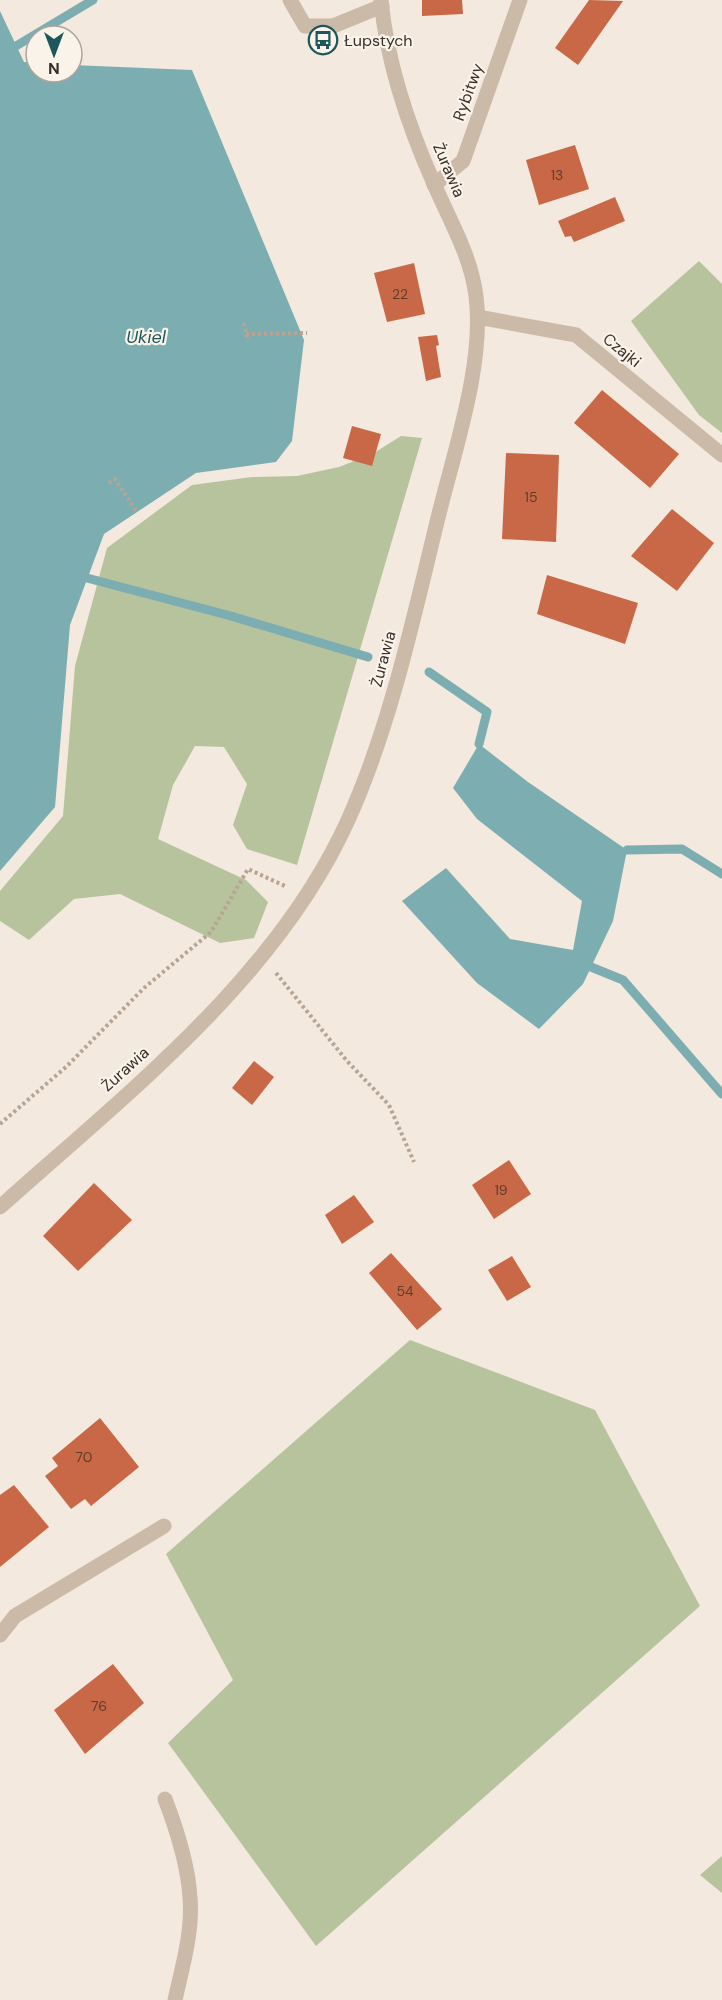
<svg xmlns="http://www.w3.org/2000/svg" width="722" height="2000" viewBox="0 0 722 2000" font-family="'DM Sans',sans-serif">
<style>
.green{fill:#b6c39d}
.water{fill:#7caeb1}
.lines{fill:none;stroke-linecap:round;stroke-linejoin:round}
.stream{stroke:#7caeb1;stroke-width:9}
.building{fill:#c96846}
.path{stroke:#b8a493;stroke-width:4;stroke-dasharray:3 3;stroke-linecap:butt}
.minor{stroke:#ccbaa9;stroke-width:15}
.labels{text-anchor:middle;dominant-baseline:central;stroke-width:4.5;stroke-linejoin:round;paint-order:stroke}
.number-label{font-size:14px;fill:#5d3c30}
.poi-label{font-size:16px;fill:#392e29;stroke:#faf3ea;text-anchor:start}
.street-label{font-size:16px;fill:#392e29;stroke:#faf3ea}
.water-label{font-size:18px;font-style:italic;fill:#1d575c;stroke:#faf3ea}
</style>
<rect width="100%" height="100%" fill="#f3e9de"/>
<g class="green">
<polygon points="699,261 722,284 722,433 699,415 631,321"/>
<polygon points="401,436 422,438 297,865 247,849 233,825 247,784 224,747 195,746 173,785 158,839 246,880 268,902 254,938 220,943 120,894 74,899 29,940 0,921 0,891 63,816 75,666 107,548 192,485 252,477 297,476 339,467 374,453"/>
<polygon points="410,1340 595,1410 700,1606 316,1946 168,1743 233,1680 166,1554"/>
<polygon points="722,1856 722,1893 700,1875"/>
</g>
<g class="water">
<polygon points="0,11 24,62 36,63 36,72 72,72 72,65 192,70 304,340 292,441 276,462 196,473 104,534 70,625 55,807 0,871"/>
<polygon points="479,744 528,782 627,850 613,921 583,984 539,1029 477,983 402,901 446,868 510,939 573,950 582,901 477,819 453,788"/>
</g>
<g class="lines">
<g class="stream">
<polyline points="16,46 93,0"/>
<polyline points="87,578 231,616 368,657"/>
<polyline points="429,672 487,712 479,744"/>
<polyline points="627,850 682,849 722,874"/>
<polyline points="591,967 623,980 722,1094"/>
</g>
</g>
<g class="building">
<polygon points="422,0 462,0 463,14 422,16"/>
<polygon points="589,0 623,1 578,65 555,48"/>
<polygon points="575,145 589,189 539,205 526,160"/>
<polygon points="615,197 625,221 574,242 571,236 565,237 558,221"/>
<polygon points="414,263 425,314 387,322 374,273"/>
<polygon points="437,335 439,345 436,346 441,377 426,381 418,337"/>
<polygon points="602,390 679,454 650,488 574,423"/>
<polygon points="352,426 381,434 372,466 343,458"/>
<polygon points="506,453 559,455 556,542 502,539"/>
<polygon points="672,509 714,543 677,591 631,556"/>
<polygon points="547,575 638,603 625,644 537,614"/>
<polygon points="254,1061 274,1077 252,1105 232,1088"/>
<polygon points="509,1160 531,1194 494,1219 472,1185"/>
<polygon points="94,1183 132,1220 78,1271 43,1236"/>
<polygon points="354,1195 374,1222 342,1244 325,1215"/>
<polygon points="391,1253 442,1309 417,1330 369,1273"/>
<polygon points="512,1256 531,1287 507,1301 488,1270"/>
<polygon points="100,1418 139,1467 91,1506 85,1499 71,1509 45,1476 58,1466 52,1458"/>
<polygon points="14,1485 49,1527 0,1567 0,1495"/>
<polygon points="113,1664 144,1703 85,1754 54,1710"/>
</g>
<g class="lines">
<g class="path">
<polyline points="244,323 248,341"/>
<polyline points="246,334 307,333"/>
<polyline points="109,483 115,479 137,512"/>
<polyline points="276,973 347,1061 389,1105 414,1162"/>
<polyline points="0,1124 66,1067 144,988 211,932 248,869 287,887"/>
</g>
<g class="minor">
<polyline points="290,0 305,26 333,26 382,6"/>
<polyline points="434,185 463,161 520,0"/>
<polyline points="478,317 576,335 722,455"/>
<path d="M0,1207C127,1093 278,977 349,818C390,726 412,624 436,526C452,457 485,366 476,296C471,256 450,221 435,186C409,128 387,63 381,0"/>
<polyline points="0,1635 15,1616 164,1526"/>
<path d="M165,1799C177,1830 188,1864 190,1898C193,1931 182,1968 175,2000"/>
</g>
</g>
<defs>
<g id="bus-ring" transform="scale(1.5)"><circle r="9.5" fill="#faf3ea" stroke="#1d575c" stroke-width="1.5"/><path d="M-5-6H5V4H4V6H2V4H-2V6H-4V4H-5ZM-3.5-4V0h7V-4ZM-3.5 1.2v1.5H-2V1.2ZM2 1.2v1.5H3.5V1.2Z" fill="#1d575c"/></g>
</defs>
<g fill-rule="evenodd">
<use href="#bus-ring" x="323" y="40"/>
</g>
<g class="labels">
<g class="number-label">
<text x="557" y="175">13</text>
<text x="400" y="294">22</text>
<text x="531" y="497">15</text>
<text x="501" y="1190">19</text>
<text x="405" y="1291">54</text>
<text x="84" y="1457">70</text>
<text x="99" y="1706">76</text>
</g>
<g class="poi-label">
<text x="344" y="40">Łupstych</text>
</g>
<g class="street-label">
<text transform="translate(468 92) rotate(-70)">Rybitwy</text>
<text transform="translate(449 170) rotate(67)">Żurawia</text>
<text transform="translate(622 350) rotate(39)">Czajki</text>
<text transform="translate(383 659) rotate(-75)">Żurawia</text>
<text transform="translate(125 1069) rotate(-42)">Żurawia</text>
</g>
<g class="water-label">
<text x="146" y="337">Ukiel</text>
</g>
</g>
<g transform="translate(54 54) rotate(180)"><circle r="28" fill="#faf3ea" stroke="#ada49d" stroke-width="1.5"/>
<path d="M0-4.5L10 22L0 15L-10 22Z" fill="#1d575c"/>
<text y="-9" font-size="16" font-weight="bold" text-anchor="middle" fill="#392e29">N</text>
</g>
</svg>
